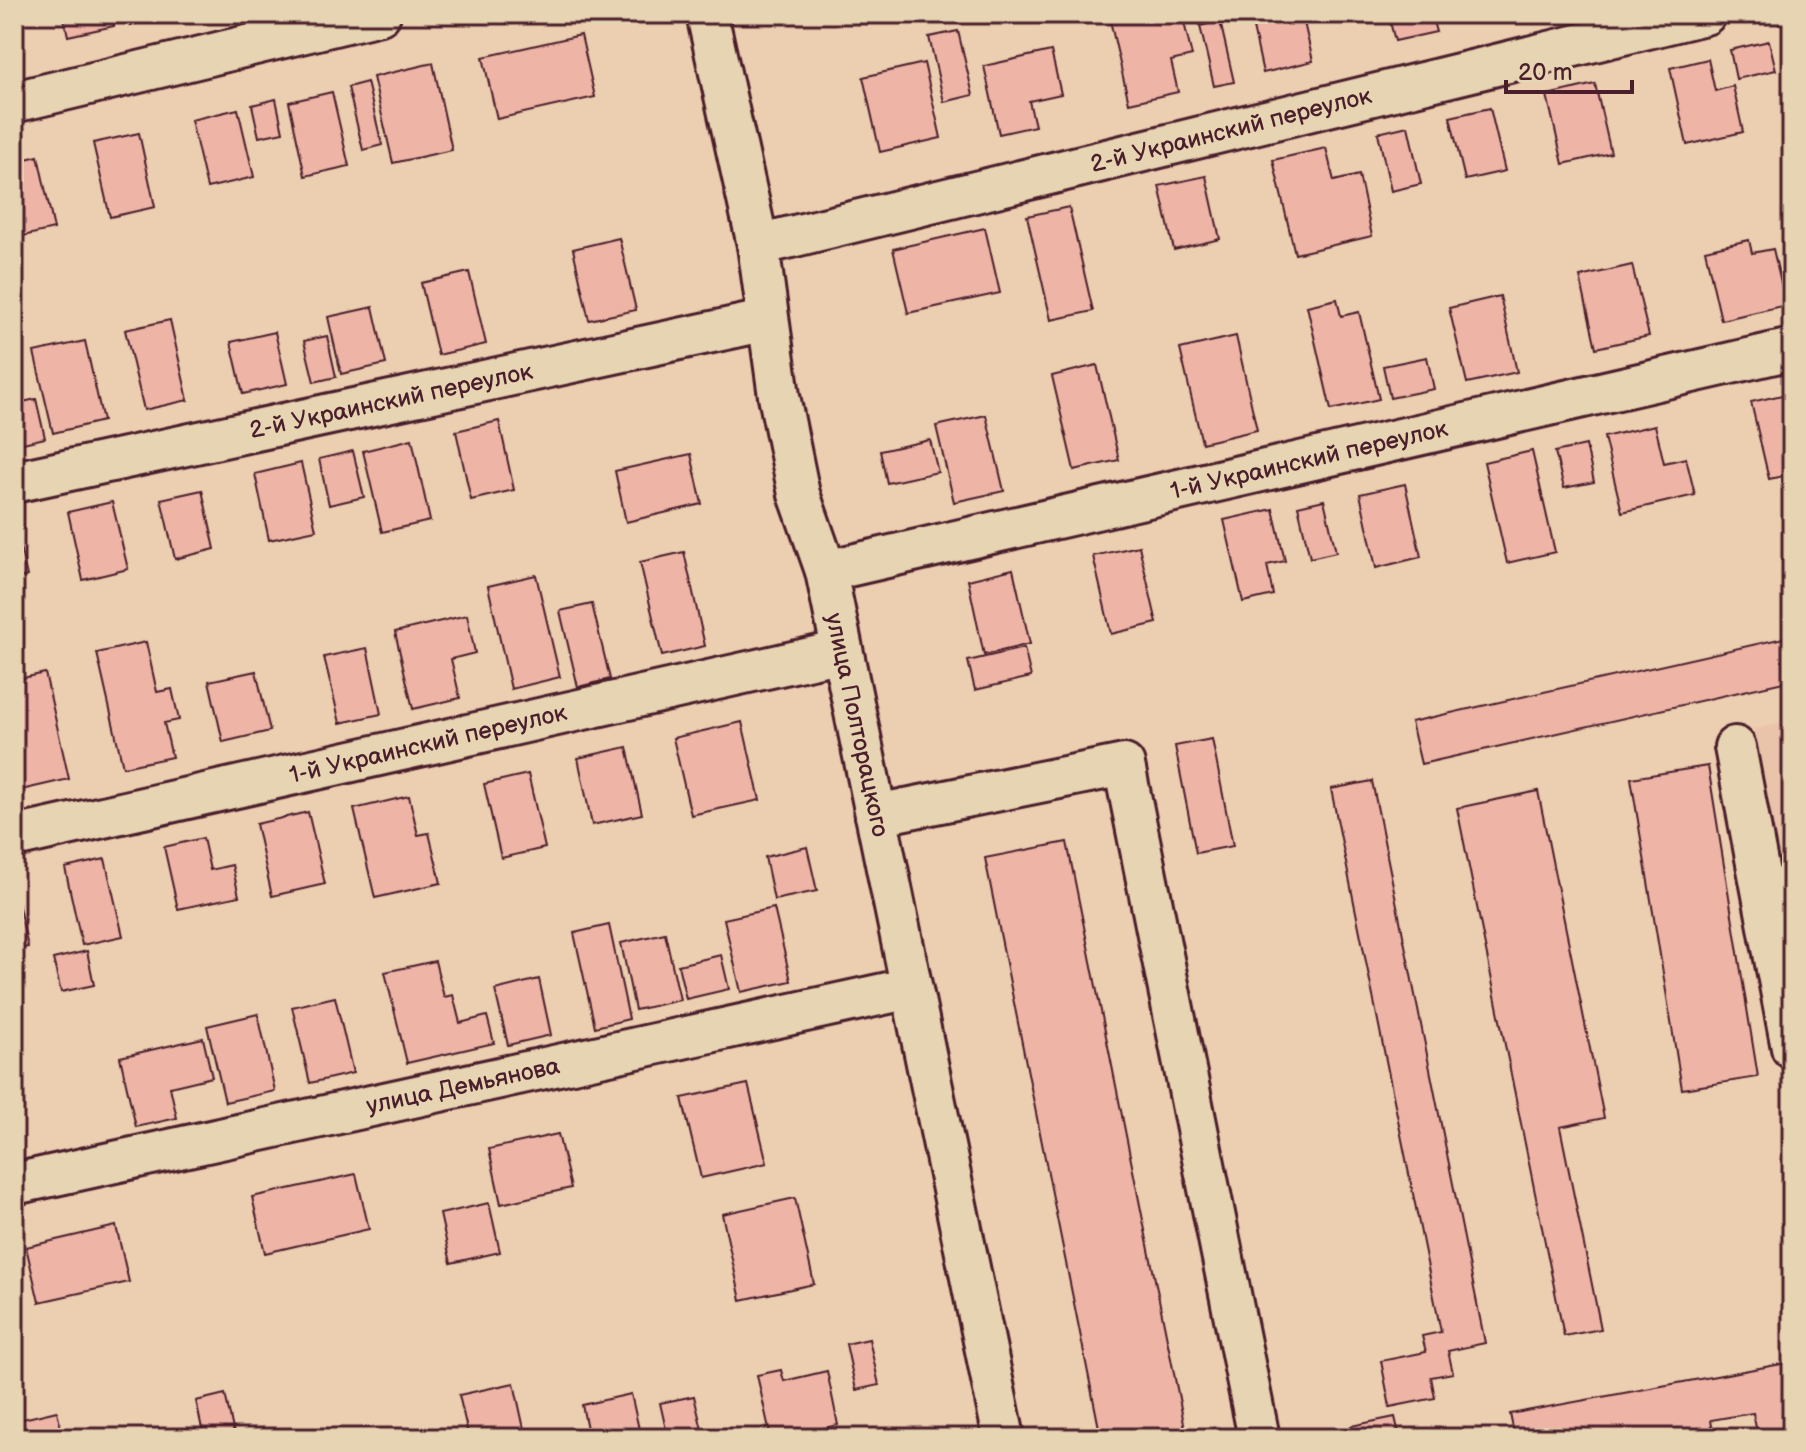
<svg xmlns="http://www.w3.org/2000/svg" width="1806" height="1452" viewBox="0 0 1806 1452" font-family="'Balsamiq Sans',sans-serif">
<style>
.built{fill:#eac3ab}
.building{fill:#eeb5a7;stroke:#4a1f2b;stroke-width:2}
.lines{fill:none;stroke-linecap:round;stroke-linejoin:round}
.minor-casing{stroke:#4a1f2b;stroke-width:46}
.minor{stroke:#e7d4b2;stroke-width:40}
.labels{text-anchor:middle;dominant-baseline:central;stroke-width:6;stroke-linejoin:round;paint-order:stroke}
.street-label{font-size:24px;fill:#4a1f2b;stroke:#e7d4b2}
</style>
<rect width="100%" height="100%" fill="#ecceb1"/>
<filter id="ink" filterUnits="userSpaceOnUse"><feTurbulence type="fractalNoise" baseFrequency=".0125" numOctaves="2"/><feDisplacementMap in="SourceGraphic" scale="16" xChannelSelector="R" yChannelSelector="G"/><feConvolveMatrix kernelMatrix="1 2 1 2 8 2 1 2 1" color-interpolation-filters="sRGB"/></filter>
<g filter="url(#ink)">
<polygon class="built" points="1792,721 1792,927 1754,729"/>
<g class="building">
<polygon points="63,14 111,14 114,26 68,36"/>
<polygon points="127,14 151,14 153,20 129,25"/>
<polygon points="1117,14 1182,14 1192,56 1171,61 1178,92 1129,103 1109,16"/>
<polygon points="1250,14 1302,14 1313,61 1263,73"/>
<polygon points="1388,14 1431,14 1436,32 1395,41"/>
<polygon points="1220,21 1234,82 1214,86 1200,26"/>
<polygon points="958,31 973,95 944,102 929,37"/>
<polygon points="581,35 595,97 497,119 483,57"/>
<polygon points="1769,41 1776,70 1736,79 1730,50"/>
<polygon points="1051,51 1061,94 1029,101 1035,126 999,134 984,66"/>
<polygon points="1708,59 1715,91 1733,86 1743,132 1687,145 1670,68"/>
<polygon points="433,63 452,150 393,163 373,77"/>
<polygon points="924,63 941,138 880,152 863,77"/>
<polygon points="367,82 382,145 363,150 348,87"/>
<polygon points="1595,84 1611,153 1563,164 1547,95"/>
<polygon points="332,92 349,166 305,176 289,102"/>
<polygon points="276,99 283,132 259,137 252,105"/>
<polygon points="1490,108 1505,171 1465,180 1450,117"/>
<polygon points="238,109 254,177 207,188 191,120"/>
<polygon points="1408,126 1421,184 1391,191 1378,133"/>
<polygon points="139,133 155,207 110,217 93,143"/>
<polygon points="1326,148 1334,181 1359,175 1372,236 1295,254 1273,160"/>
<polygon points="38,156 54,229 14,238 14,162"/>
<polygon points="1206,176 1220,239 1174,250 1159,186"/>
<polygon points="1069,207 1093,311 1051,320 1027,216"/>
<polygon points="985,228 1000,293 908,313 893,249"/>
<polygon points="619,238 636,310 589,320 573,249"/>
<polygon points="1749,240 1752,253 1773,249 1786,305 1721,320 1705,250"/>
<polygon points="1632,265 1649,336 1596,348 1580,277"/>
<polygon points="469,272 486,344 438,355 421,283"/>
<polygon points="1500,296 1517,372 1467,383 1449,308"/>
<polygon points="1337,299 1341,316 1359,312 1379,399 1331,410 1307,306"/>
<polygon points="373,307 386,364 341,374 328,317"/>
<polygon points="170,320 188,400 144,410 125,330"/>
<polygon points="275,332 287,384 243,394 231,342"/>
<polygon points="327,336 336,377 314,382 304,341"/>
<polygon points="1236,336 1257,430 1202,443 1180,349"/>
<polygon points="85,341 103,421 53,433 34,352"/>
<polygon points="1427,357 1434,389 1390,398 1383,366"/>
<polygon points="1097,365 1119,460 1074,470 1052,376"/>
<polygon points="1791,393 1792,474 1769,479 1751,402"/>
<polygon points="36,399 45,438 14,445 14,404"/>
<polygon points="986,415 1004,491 954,502 936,426"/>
<polygon points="499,421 514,490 471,500 456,431"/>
<polygon points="1655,425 1664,463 1686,458 1695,495 1622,512 1604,437"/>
<polygon points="412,439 430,521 382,532 363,451"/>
<polygon points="930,440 938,472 887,483 880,451"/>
<polygon points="1586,445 1594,482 1564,488 1555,452"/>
<polygon points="353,451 364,497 329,505 319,459"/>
<polygon points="1532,451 1555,552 1507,563 1484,462"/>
<polygon points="691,454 702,504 626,522 615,471"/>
<polygon points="301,463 316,530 269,540 255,474"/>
<polygon points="1405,484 1421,557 1376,568 1360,494"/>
<polygon points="202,490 215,549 175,559 161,499"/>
<polygon points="1324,500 1336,552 1310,558 1298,506"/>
<polygon points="112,502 128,569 83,580 68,512"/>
<polygon points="1273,509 1285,561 1267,565 1273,595 1243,602 1224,520"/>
<polygon points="14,522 27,576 14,580"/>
<polygon points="1139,546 1157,623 1111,634 1093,556"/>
<polygon points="684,552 705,646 662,656 640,562"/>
<polygon points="1013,569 1030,644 984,655 968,580"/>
<polygon points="536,575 560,677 511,689 488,586"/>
<polygon points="592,604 610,679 578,687 560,611"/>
<polygon points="467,615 475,653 451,659 460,698 413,709 395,632"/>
<polygon points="1792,636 1792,680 1421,764 1411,722"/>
<polygon points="146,642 157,692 172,689 179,720 164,723 172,757 123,767 97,653"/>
<polygon points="367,648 381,714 340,723 324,657"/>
<polygon points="1024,648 1031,677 975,690 968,661"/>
<polygon points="256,671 270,731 223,742 209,681"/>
<polygon points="45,673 69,779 21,790 14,761 14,680"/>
<polygon points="742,722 760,800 691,815 673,738"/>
<polygon points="1212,739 1233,846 1196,853 1175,746"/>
<polygon points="627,747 642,814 592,825 578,758"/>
<polygon points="1708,766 1758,1077 1682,1089 1631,778"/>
<polygon points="528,774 545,848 501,858 484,784"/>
<polygon points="1372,781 1485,1343 1448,1351 1453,1373 1431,1377 1435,1398 1390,1407 1381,1361 1426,1352 1422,1336 1441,1332 1331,789"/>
<polygon points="1538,791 1604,1118 1560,1127 1601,1329 1564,1336 1457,808"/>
<polygon points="409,796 418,835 429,833 441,883 375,898 354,809"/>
<polygon points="308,812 325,884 272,896 256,824"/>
<polygon points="203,838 210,870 232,865 239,896 178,909 164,847"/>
<polygon points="1067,842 1147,1240 1187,1438 1101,1438 985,858"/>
<polygon points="807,847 817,891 774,900 765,857"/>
<polygon points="105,859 123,936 82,945 65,868"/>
<polygon points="14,885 28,947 14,950"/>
<polygon points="774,908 791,981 741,992 724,919"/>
<polygon points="609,925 629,1019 595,1027 574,933"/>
<polygon points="665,933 680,1000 635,1010 621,943"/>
<polygon points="87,951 94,985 61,992 53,959"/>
<polygon points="721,955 729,989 686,999 678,965"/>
<polygon points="435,961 444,997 453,995 460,1023 487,1016 494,1043 407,1063 385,972"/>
<polygon points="539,979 551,1035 508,1045 495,990"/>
<polygon points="335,997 353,1073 310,1083 292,1007"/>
<polygon points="258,1014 275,1091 225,1102 207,1026"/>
<polygon points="203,1038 212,1077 170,1087 177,1118 136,1127 120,1057"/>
<polygon points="748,1084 767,1163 701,1178 682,1098"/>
<polygon points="558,1134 571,1188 501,1204 489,1149"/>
<polygon points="356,1174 369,1229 265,1253 252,1197"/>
<polygon points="795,1198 814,1284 741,1300 722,1214"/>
<polygon points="489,1203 500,1252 451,1263 440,1214"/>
<polygon points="116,1226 129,1282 39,1302 26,1247"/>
<polygon points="869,1339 879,1385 856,1390 846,1344"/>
<polygon points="1787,1363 1792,1392 1792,1438 1758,1438 1753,1413 1711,1420 1714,1438 1515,1438 1510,1414"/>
<polygon points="781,1370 784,1381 827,1371 838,1425 780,1438 771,1438 757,1375"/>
<polygon points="514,1383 526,1438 469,1438 459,1395"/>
<polygon points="225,1394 235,1438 204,1438 196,1401"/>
<polygon points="631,1394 641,1438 589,1438 582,1405"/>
<polygon points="694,1396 704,1438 668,1438 660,1403"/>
<polygon points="57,1411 63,1438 14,1438 14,1421"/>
<polygon points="1395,1417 1400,1438 1353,1438 1351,1426"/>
</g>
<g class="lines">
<g class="minor-casing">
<g id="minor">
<polyline points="707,14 758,245 779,396 799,494 826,571 1004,1438"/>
<polyline points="14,102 380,14"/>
<polyline points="758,245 1705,14"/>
<polyline points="14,482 768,320"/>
<polyline points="826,571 1792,349"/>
<polyline points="1735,747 1792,1048"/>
<polyline points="876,815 1124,765 1259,1438"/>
<polyline points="14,837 842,651"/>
<polyline points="14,1184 911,988"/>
</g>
</g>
<use href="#minor" class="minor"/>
</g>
</g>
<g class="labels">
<g class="street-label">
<text transform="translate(1231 130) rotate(-14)">2-й Украинский переулок</text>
<text transform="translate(391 401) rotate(-12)">2-й Украинский переулок</text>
<text transform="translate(1309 460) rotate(-13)">1-й Украинский переулок</text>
<text transform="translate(857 725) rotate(78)">улица Полторацкого</text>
<text transform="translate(428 744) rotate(-13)">1-й Украинский переулок</text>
<text transform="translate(463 1086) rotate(-12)">улица Демьянова</text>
</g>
</g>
<rect width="1806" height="1452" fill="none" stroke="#e7d4b2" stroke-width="48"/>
<rect x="24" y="24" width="1758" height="1404" fill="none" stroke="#4a1f2b" stroke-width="3" filter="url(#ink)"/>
<path d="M1506 80v12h126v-12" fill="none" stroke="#4a1f2b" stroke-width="4"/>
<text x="1518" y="80" font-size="24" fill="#4a1f2b" stroke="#e7d4b2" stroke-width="6" paint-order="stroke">20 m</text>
</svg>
